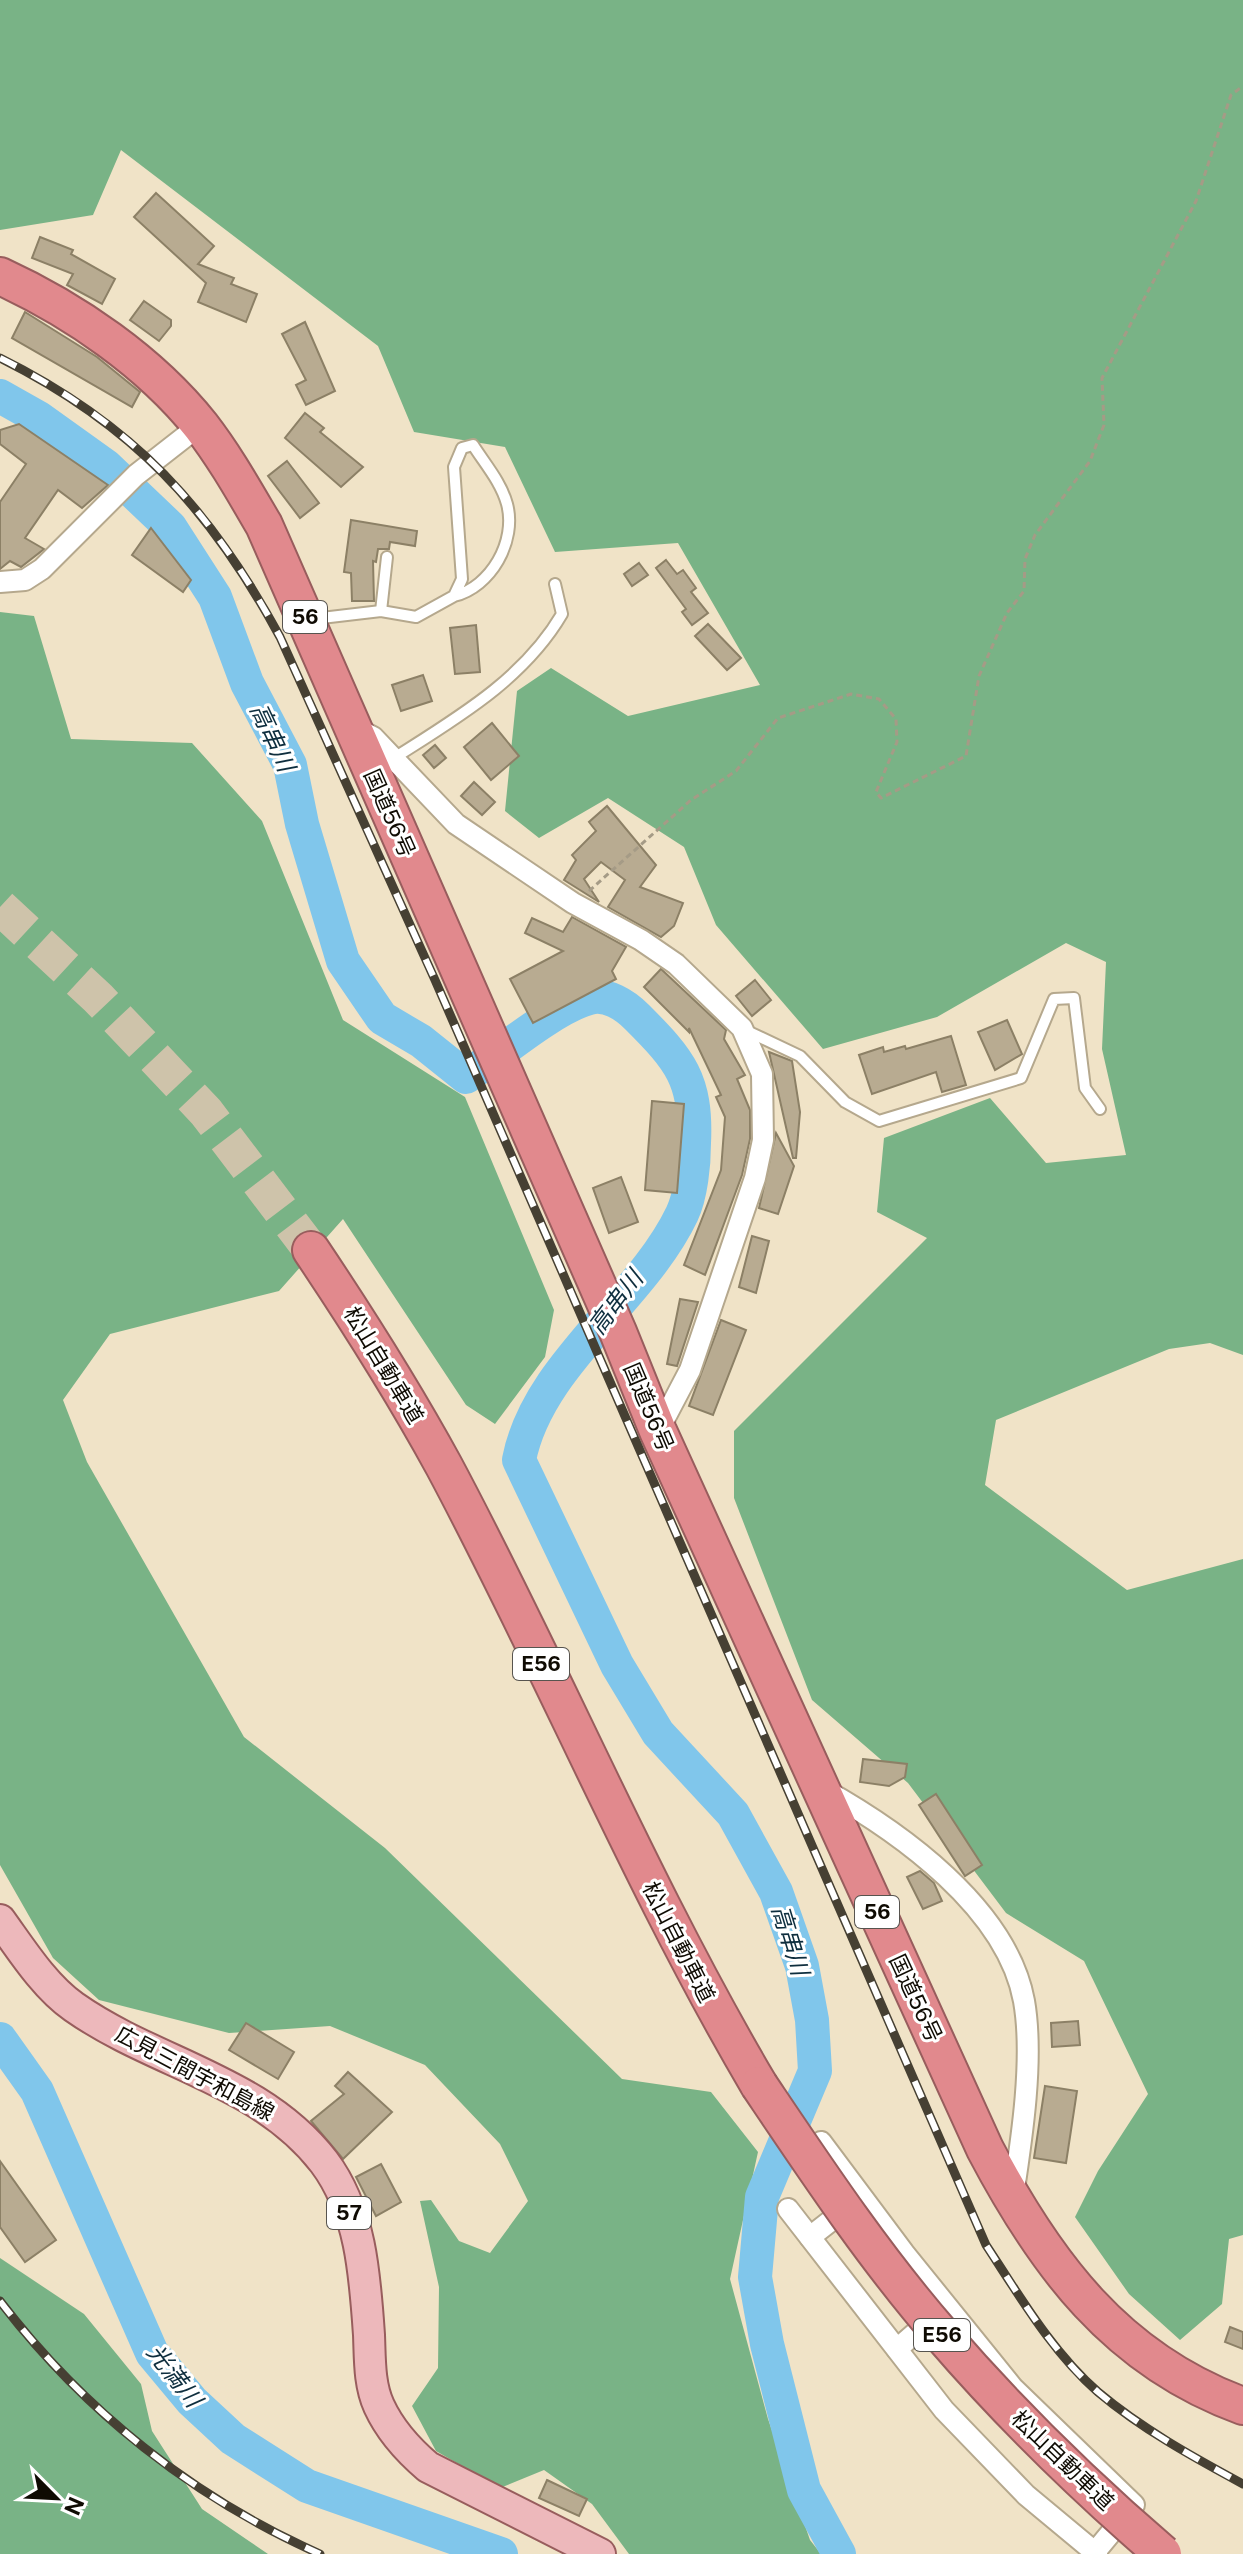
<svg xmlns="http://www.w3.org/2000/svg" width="1243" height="2554" viewBox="0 0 1243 2554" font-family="'Public Sans','Noto Sans JP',sans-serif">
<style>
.forest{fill:#79b386}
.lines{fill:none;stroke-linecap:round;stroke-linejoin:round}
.river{stroke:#80c6eb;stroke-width:34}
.building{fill:#b8ab91;stroke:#8c8066;stroke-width:2}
.highway-tunnel{stroke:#cec3aa;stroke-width:36;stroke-dasharray:36 18;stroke-linecap:butt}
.lane-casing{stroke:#b5a88d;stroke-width:14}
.street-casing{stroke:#b5a88d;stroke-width:24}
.primary-casing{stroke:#985d5d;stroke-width:34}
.highway-casing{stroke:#985d5d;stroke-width:40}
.path{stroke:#a59b86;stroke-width:3;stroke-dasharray:6 4;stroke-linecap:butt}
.lane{stroke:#fff;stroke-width:10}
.street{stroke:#fff;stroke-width:20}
.primary{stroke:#edb8bb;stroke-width:30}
.highway{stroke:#e1898d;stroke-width:36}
.rail-casing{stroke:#464033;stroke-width:9}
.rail{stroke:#fff;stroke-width:6;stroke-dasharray:18;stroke-linecap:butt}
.highway-bridge-casing{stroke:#985d5d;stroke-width:40;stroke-linecap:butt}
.highway-bridge{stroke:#e1898d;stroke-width:36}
.labels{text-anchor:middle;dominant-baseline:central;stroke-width:6;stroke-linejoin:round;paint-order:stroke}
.shield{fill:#fff;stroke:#57544f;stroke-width:2}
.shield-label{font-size:20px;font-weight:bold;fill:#0f0b03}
.street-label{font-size:22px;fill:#0f0b03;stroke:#fff}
.water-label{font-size:24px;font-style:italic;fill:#0e2e3e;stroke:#fff}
</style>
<rect width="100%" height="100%" fill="#f0e3c7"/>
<g class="forest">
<polygon points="0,0 1243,0 1243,1355 1210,1343 1169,1349 996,1420 985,1485 1127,1590 1243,1559 1243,2235 1229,2239 1222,2304 1180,2340 1129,2294 1075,2217 1098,2171 1148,2094 1084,1961 1006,1913 908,1783 812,1700 734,1498 734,1431 927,1238 877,1212 884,1138 990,1098 1046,1163 1126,1155 1102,1049 1106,962 1066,943 937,1017 823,1049 716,925 684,847 608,798 539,838 505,811 517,691 551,668 628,716 760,685 678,543 555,552 505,447 414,432 378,346 121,150 93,215 0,230"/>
<polygon points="0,612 34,616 71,739 192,743 262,821 343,1020 465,1097 554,1310 545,1357 495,1424 466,1405 343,1219 279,1291 110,1334 63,1400 87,1462 244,1737 385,1848 622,2079 711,2092 758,2152 730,2279 768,2419 810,2540 821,2554 629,2554 592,2504 544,2470 500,2488 436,2451 412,2406 438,2368 439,2287 420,2201 431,2200 459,2241 490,2253 528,2201 500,2144 425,2065 330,2026 229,2033 99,2000 53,1958 0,1865"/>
<polygon points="0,2258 84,2314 141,2384 152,2431 202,2509 268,2554 0,2554"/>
</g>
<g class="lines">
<g class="river">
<path d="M0,396L39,418L106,466L170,527L215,597L247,683L290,765L302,824L343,961L382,1018L421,1041L466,1077C498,1055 553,1008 589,998C607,993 625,1005 637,1017C680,1060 697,1080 694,1143C694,1164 691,1195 682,1214C641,1300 537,1365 519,1460L617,1665L658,1733L733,1814L776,1892L802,1966L812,2020L815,2071L762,2197L755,2277L767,2344L804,2490L839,2554"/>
<polyline points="0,2039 37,2091 152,2353 192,2401 233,2439 307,2486 501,2554"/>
</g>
</g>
<g class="building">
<polygon points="156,193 214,246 198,264 234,278 231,284 257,294 246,322 198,302 206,283 134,217"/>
<polygon points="40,237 73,250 71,254 115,279 102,304 67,285 73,274 32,258"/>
<polygon points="144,301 171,320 171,326 159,341 130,320"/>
<polygon points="25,312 97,357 140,392 132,407 12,338"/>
<polygon points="305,322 335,391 306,405 296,385 306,380 282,334"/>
<polygon points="305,413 324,428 320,432 363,467 341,487 285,438"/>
<polygon points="19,424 108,485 82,508 58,490 25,538 44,549 21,567 10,561 0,569 0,502 26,464 0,444 0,430"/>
<polygon points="287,461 319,503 300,518 268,476"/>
<polygon points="351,520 417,531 415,546 390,542 389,549 378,549 376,562 373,561 374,601 352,601 351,573 344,572"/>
<polygon points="151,528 191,580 183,592 132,555"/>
<polygon points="666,560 677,574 683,570 696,588 691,592 708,613 692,625 682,612 686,609 656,568"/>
<polygon points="639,563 648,575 632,586 624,574"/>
<polygon points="708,624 741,658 727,670 695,636"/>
<polygon points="476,625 480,672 455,674 450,628"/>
<polygon points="423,675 432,701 401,711 392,685"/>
<polygon points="492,723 519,756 491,780 464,747"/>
<polygon points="435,745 446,758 434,768 423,755"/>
<polygon points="474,782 495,802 482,815 461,796"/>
<polygon points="607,806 656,865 640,887 683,903 674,926 661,937 608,907 625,880 601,862 584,879 599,902 564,880 576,860 572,855 596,831 589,822"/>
<polygon points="572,917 626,947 612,971 616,979 533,1023 510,979 563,951 525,933 532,918 563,932"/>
<polygon points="661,969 726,1030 724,1039 745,1075 737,1079 750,1110 750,1139 742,1175 705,1275 684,1265 721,1170 725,1117 716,1097 721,1095 689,1028 689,1032 644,987"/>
<polygon points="755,980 771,1000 752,1016 736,996"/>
<polygon points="1007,1020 1022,1054 995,1070 978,1032"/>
<polygon points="951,1036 966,1085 942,1092 936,1072 872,1094 859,1055 883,1047 884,1052 905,1046 906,1049"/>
<polygon points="769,1052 792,1061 800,1112 796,1158 793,1158"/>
<polygon points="652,1101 684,1104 677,1193 645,1190"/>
<polygon points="776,1133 794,1166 778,1214 759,1208"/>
<polygon points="621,1177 638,1222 609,1233 593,1188"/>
<polygon points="752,1236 769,1241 756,1293 739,1287"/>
<polygon points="680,1299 698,1302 677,1366 667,1364"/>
<polygon points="721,1320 746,1330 713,1415 689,1406"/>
<polygon points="863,1759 907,1764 905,1777 889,1786 860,1782"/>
<polygon points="936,1794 982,1865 965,1876 919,1805"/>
<polygon points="920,1871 934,1883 942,1901 923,1909 907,1877"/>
<polygon points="1078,2021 1080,2045 1052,2047 1051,2023"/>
<polygon points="246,2023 294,2052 278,2079 229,2050"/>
<polygon points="348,2072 392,2112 343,2159 311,2121 344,2094 335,2086"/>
<polygon points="1045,2086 1077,2091 1066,2163 1034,2158"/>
<polygon points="0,2161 56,2240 25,2262 0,2227"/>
<polygon points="381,2164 401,2202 376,2216 356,2177"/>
<polygon points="1230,2327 1243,2332 1243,2349 1225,2342"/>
<polygon points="547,2480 587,2499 579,2516 539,2498"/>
</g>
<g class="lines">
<polyline class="highway-tunnel" points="0,907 98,998 206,1112 311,1250"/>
<g class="lane-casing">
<g id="lane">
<polyline points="381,611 387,557"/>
<path d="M313,619L381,611L416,617L454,596L462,579L454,467L462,448L473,445C485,464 501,482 507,504C517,541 491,587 454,596"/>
<path d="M394,758C457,718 524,679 562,614L555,584"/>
<polyline points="747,1031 800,1056 845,1102 879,1121 1021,1078 1054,999 1074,998 1085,1088 1100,1109"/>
</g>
</g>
<g class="street-casing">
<g id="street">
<polyline points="0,582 25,580 42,569 136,475 200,425"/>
<polyline points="356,728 373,737 456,824 573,903 641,940 676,964 742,1028 762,1074 763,1140 755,1178 690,1370 658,1431"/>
<path d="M823,1789C900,1832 1007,1908 1024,2001C1034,2058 1022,2137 1013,2196"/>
<polyline points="821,2142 904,2253 1013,2388 1134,2505 1095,2552"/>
<polyline points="788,2209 944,2410 1026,2495 1097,2554"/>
<polyline points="810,2237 851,2205"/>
<polyline points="897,2349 936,2315"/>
</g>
</g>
<g class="primary-casing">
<path id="primary" d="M0,1920C21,1949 44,1986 74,2007C155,2064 261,2080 324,2162C361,2211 365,2276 369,2335C370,2359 369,2384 379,2406C390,2430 408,2450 428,2467L600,2554"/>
</g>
<g class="highway-casing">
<g id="highway">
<path d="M0,276C74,310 150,362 201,426C225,457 244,491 264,525L618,1332L658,1431L985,2149C1045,2263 1116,2360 1243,2406"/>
<path d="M311,1250C358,1320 403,1391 444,1466C553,1670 641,1885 759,2085"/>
</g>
</g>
<polyline class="path" points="589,891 691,800 736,771 778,718 851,694 879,699 896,719 897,742 876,792 881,798 966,756 979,676 1007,613 1024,591 1025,559 1035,535 1090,461 1104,425 1102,378 1196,201 1231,95 1243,86"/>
<use href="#lane" class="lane"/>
<use href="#street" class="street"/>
<use href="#primary" class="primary"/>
<use href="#highway" class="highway"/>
<g class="rail-casing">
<g id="rail">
<path d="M0,358C133,424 210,508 280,637L435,980L986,2245C1019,2295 1052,2352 1098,2392C1142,2429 1193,2457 1243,2484"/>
<path d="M0,2301C84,2411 194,2498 320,2554"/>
</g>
</g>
<use href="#rail" class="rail"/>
<g class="highway-bridge-casing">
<path id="highway-bridge" d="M759,2085C817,2171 874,2257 942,2335C1010,2414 1084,2486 1163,2554"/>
</g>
<use href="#highway-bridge" class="highway-bridge"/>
</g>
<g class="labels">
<g class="shield">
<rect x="283" y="601" width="44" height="32" rx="6"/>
<rect x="513" y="1648" width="56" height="32" rx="6"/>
<rect x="855" y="1896" width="44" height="32" rx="6"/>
<rect x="327" y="2197" width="44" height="32" rx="6"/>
<rect x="914" y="2319" width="56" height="32" rx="6"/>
</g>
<g class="shield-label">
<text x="305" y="617">56</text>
<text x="541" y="1664">E56</text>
<text x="877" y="1912">56</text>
<text x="349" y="2213">57</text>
<text x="942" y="2335">E56</text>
</g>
<g class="street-label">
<text transform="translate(390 813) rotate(66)">国道56号</text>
<text transform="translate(384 1365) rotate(59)">松山自動車道</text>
<text transform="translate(649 1407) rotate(67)">国道56号</text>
<text transform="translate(679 1942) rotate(63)">松山自動車道</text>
<text transform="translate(916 1998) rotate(65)">国道56号</text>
<text transform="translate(195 2073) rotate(28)">広見三間宇和島線</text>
<text transform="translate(1063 2460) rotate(44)">松山自動車道</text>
</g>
<g class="water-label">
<text transform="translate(273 737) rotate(65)">高串川</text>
<text transform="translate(615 1302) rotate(-53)">高串川</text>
<text transform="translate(791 1940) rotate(73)">高串川</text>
<text transform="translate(175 2375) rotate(52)">光満川</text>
</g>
</g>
<g transform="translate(56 2498) rotate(114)" stroke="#ffffff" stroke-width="6" paint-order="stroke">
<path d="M0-6L14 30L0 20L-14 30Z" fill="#0f0b03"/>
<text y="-12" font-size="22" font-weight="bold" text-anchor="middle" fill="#0f0b03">N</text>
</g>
</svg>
